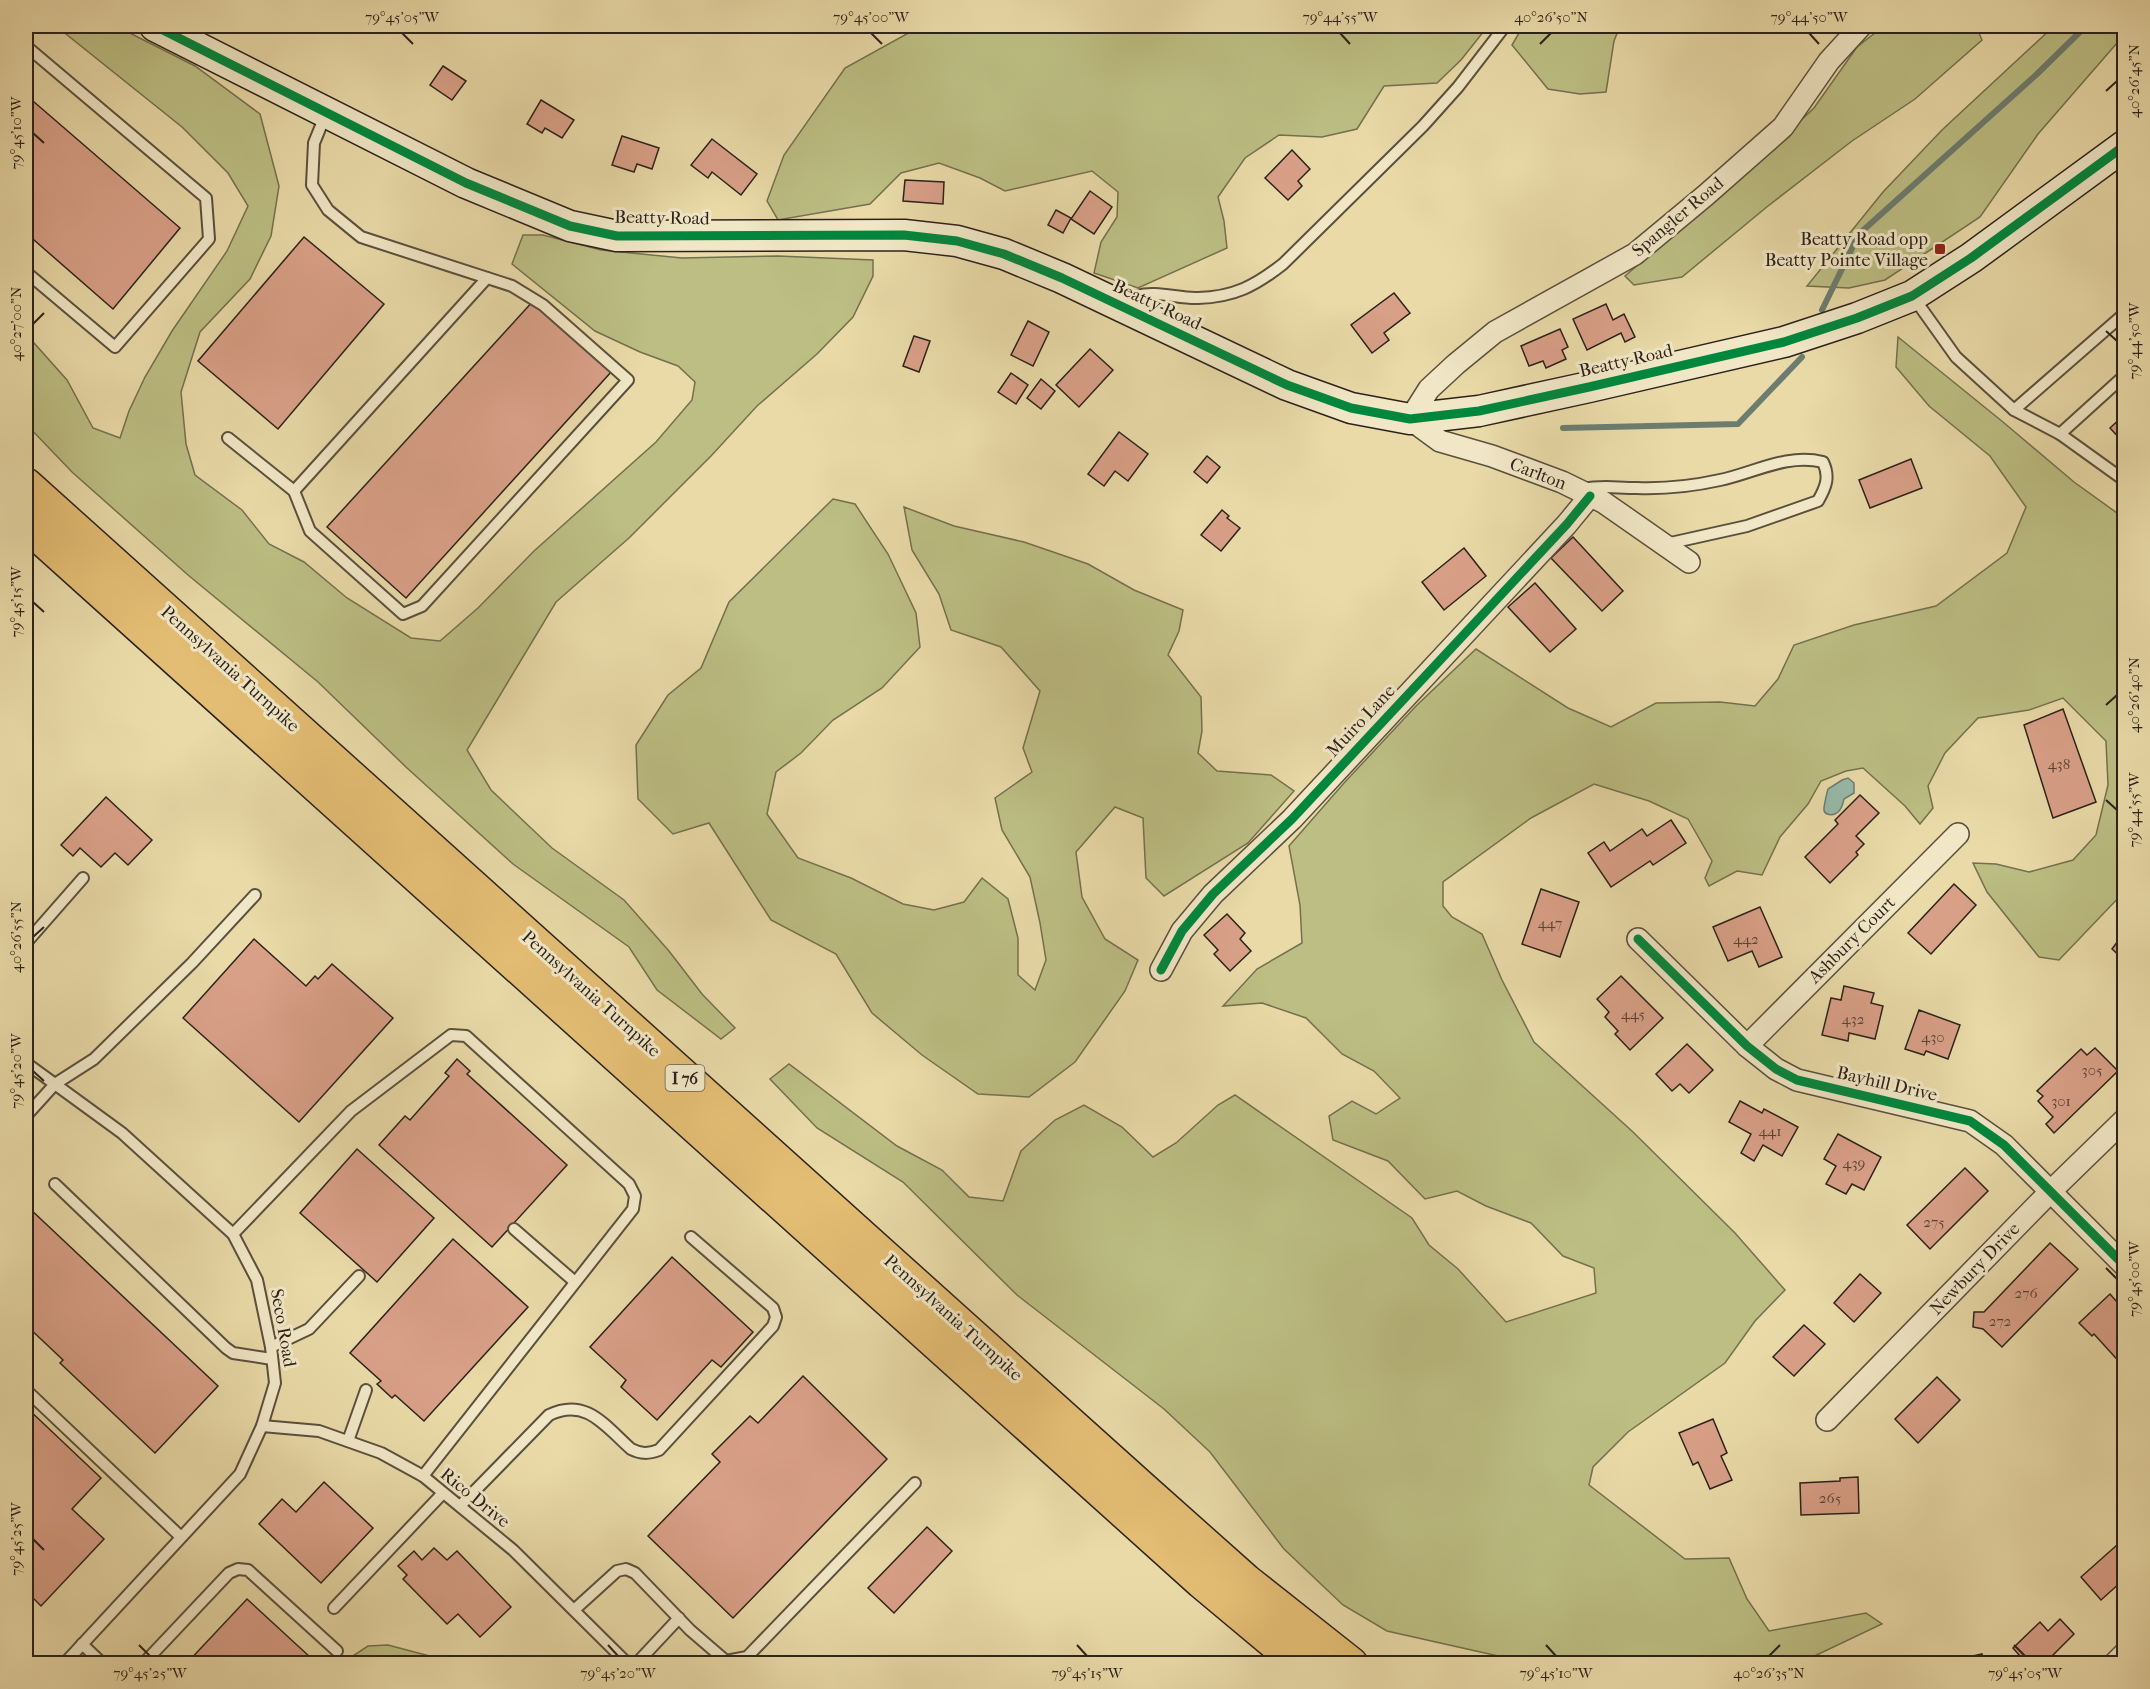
<svg xmlns="http://www.w3.org/2000/svg" width="2150" height="1689" viewBox="0 0 2150 1689" font-family="'IM FELL French Canon',serif">
<style>
.green{fill:#bcbe83;stroke:#74704e;stroke-width:1.5}
.water{fill:#97baaa;stroke:#6c7d70;stroke-width:1.5}
.lines{fill:none;stroke-linecap:round;stroke-linejoin:round}
.stream{stroke:#6c7d70;stroke-width:6}
.building{fill:#d9a088;stroke:#2c221a;stroke-width:1.5}
.lane-casing{stroke:#5b503e;stroke-width:14}
.street-casing{stroke:#5b503e;stroke-width:24}
.secondary-casing{stroke:#2c221a;stroke-width:33}
.highway-casing{stroke:#2c221a;stroke-width:36}
.lane{stroke:#f1e7c6;stroke-width:10}
.street{stroke:#f1e7c6;stroke-width:21}
.secondary{stroke:#f1e7c6;stroke-width:30}
.highway{stroke:#e4bd74;stroke-width:33}
.cycleway-casing{stroke:#f1e7c6;stroke-width:13}
.cycleway{stroke:#00873e;stroke-width:9}
.ticks{fill:none;stroke:#2c221a;stroke-width:2}
.poi-dot{fill:#8f2418;stroke:#f1e7c6;stroke-width:2}
.labels{text-anchor:middle;dominant-baseline:central;stroke-width:6;stroke-linejoin:round;paint-order:stroke}
.number-label{font-size:15px;fill:#574236}
.shield{fill:#f1e7c6;stroke:#675d4e;stroke-width:1.5}
.shield-label{font-size:16px;font-weight:bold;fill:#2c221a}
.street-label{font-size:18px;fill:#2c221a;stroke:#f1e7c6}
.poi-label{font-size:18px;fill:#2c221a;stroke:#f1e7c6;text-anchor:end}
.neatline{fill:none;stroke:#2c221a;stroke-width:2}
.ticks-label{font-size:15px;text-anchor:middle;fill:#2c221a}
</style>
<rect width="100%" height="100%" fill="#e9daa8"/>
<filter id="stains"><feTurbulence type="fractalNoise" baseFrequency=".00333" numOctaves="4"/><feColorMatrix values="0 0 0 0 .2 0 0 0 0 .09 0 0 0 0 .02 0 0 0 .5 -.17"/></filter>
<radialGradient id="worn" r=".72"><stop offset=".6" stop-color="#630" stop-opacity="0"/><stop offset="1" stop-color="#630" stop-opacity=".3"/></radialGradient>
<g class="green">
<polygon points="56,26 116,26 195,66 260,114 279,186 271,236 250,279 200,332 181,392 186,444 195,475 242,510 269,544 304,562 347,598 411,638 440,641 478,608 534,551 656,442 692,400 695,382 678,366 640,352 595,331 512,264 523,235 543,235 601,250 682,258 778,256 873,260 873,276 853,317 817,354 757,406 711,456 629,538 556,602 467,750 491,790 552,848 624,900 669,951 702,994 735,1028 721,1039 657,990 629,947 513,864 407,768 318,682 188,575 72,472 26,424 26,334 67,380 93,428 120,438 129,411 145,377 172,331 227,251 248,206 228,173 182,127"/>
<polygon points="921,26 1089,26 1104,33 1112,26 1488,26 1461,60 1437,83 1384,86 1357,129 1322,137 1279,135 1245,158 1218,197 1224,221 1227,248 1138,288 1094,273 1101,242 1117,217 1118,192 1092,171 1005,191 980,178 939,163 901,173 870,204 778,220 767,201 784,155 845,68"/>
<polygon points="1523,26 1620,26 1614,41 1606,92 1580,94 1548,89 1512,45"/>
<polygon points="1884,26 1976,26 1982,40 1915,99 1852,141 1768,206 1682,277 1634,285 1625,276 1747,171 1814,108 1857,47"/>
<polygon points="2054,26 2124,26 2124,35 2038,134 1980,217 1885,280 1849,288 1807,286 1883,192 1942,130"/>
<polygon points="1898,337 2003,422 2074,482 2124,518 2124,892 2059,960 2039,957 1987,892 1973,863 1996,864 2029,872 2073,860 2096,835 2108,785 2106,741 2063,698 2029,710 1978,718 1945,753 1928,786 1933,808 1920,824 1905,806 1863,768 1846,771 1821,781 1808,804 1780,837 1762,875 1737,871 1709,886 1705,878 1712,861 1688,819 1649,801 1594,784 1531,818 1443,882 1443,906 1452,917 1482,934 1502,980 1534,1042 1633,1132 1735,1233 1785,1290 1755,1321 1725,1363 1628,1432 1593,1467 1589,1485 1685,1559 1729,1558 1747,1599 1769,1631 1866,1613 1882,1624 1804,1661 1795,1664 1506,1663 1498,1656 1387,1631 1343,1605 1284,1549 1210,1452 1164,1409 1017,1295 903,1182 817,1128 770,1079 789,1064 897,1146 942,1170 969,1197 1003,1201 1021,1151 1055,1120 1084,1105 1122,1127 1153,1157 1176,1143 1218,1105 1235,1095 1412,1218 1429,1245 1458,1269 1506,1322 1596,1293 1594,1268 1563,1256 1531,1223 1486,1206 1457,1191 1425,1199 1388,1161 1333,1140 1329,1116 1352,1101 1376,1114 1400,1098 1374,1071 1342,1054 1306,1018 1262,1003 1223,1006 1257,969 1302,943 1300,905 1289,846 1344,783 1416,706 1476,649 1568,708 1611,727 1656,703 1720,702 1755,706 1778,679 1794,645 1854,625 1936,606 2007,553 2026,507 1990,456 1929,406 1896,367"/>
<polygon points="833,499 855,504 888,554 916,613 920,647 882,688 833,720 801,753 776,772 767,814 798,858 851,878 903,904 934,910 964,902 982,878 1008,899 1018,938 1018,975 1035,990 1046,960 1040,923 1030,877 1002,830 995,798 1032,772 1023,748 1040,691 1001,647 951,630 939,594 912,550 904,507 954,526 1024,542 1088,564 1134,590 1183,610 1179,631 1168,655 1201,697 1202,731 1198,753 1217,771 1271,775 1294,791 1248,843 1164,896 1146,878 1143,818 1115,807 1076,852 1082,897 1105,939 1138,960 1125,991 1075,1062 1029,1097 978,1094 922,1055 872,1013 836,954 771,920 709,823 673,834 638,799 636,745 668,695 701,668 729,602"/>
<polygon points="388,1645 456,1663 342,1663 368,1646"/>
</g>
<path class="water" d="M1848,778L1854,783V793L1844,799C1843,803 1842,809 1838,812C1834,816 1823,816 1824,808C1824,806 1827,792 1828,789L1842,780Z"/>
<g class="lines">
<g class="stream">
<polyline points="1822,310 1859,234 2037,74 2086,26"/>
<polyline points="1563,428 1738,424 1802,357"/>
</g>
</g>
<g class="building">
<polygon points="443,66 466,81 452,100 430,85"/>
<polygon points="26,95 180,228 113,309 26,233"/>
<polygon points="541,100 574,120 562,138 545,128 542,133 527,124"/>
<polygon points="622,136 659,148 652,169 637,164 634,172 612,165"/>
<polygon points="712,139 757,174 741,195 712,172 708,178 691,165"/>
<polygon points="1292,150 1310,169 1298,181 1302,186 1288,200 1265,178"/>
<polygon points="905,180 944,182 943,204 903,201"/>
<polygon points="1090,191 1112,207 1094,234 1071,219"/>
<polygon points="1056,210 1071,218 1063,233 1048,225"/>
<polygon points="304,237 384,304 278,429 198,361"/>
<polygon points="1394,293 1410,313 1384,333 1389,340 1372,353 1351,325"/>
<polygon points="534,300 612,371 406,598 327,527"/>
<polygon points="1606,304 1613,320 1624,314 1635,337 1625,342 1621,333 1587,350 1573,319"/>
<polygon points="1028,321 1049,332 1033,366 1011,355"/>
<polygon points="1560,329 1568,347 1562,350 1566,359 1546,368 1543,361 1529,366 1521,346"/>
<polygon points="914,336 930,341 919,372 903,366"/>
<polygon points="1090,349 1113,370 1079,407 1056,385"/>
<polygon points="1011,373 1028,385 1016,404 998,392"/>
<polygon points="1041,379 1055,391 1041,409 1027,398"/>
<polygon points="2124,415 2124,443 2110,428"/>
<polygon points="1119,432 1148,454 1128,481 1115,471 1104,486 1088,474"/>
<polygon points="1207,456 1220,467 1207,483 1194,472"/>
<polygon points="1911,459 1922,488 1870,508 1859,480"/>
<polygon points="1222,510 1229,516 1227,518 1240,528 1221,551 1201,535"/>
<polygon points="1573,537 1623,591 1602,611 1551,558"/>
<polygon points="1464,548 1486,576 1444,610 1422,582"/>
<polygon points="1535,583 1576,629 1550,652 1508,607"/>
<polygon points="2063,709 2096,802 2053,818 2024,725"/>
<polygon points="1860,795 1879,813 1856,836 1864,844 1856,852 1858,855 1830,883 1805,857 1838,824 1835,820"/>
<polygon points="106,797 152,840 128,865 115,853 101,867 80,848 73,856 61,845"/>
<polygon points="1671,820 1686,843 1653,865 1650,861 1611,887 1588,853 1604,842 1610,851 1642,829 1647,836"/>
<polygon points="1954,884 1976,905 1931,954 1908,933"/>
<polygon points="1541,889 1579,902 1560,957 1522,944"/>
<polygon points="1760,907 1782,957 1759,967 1752,951 1728,961 1713,927"/>
<polygon points="1227,914 1245,933 1240,939 1251,951 1230,971 1214,954 1218,950 1204,935"/>
<polygon points="2124,933 2124,960 2112,949"/>
<polygon points="254,939 306,986 315,976 318,979 332,964 393,1018 299,1122 183,1018"/>
<polygon points="1621,976 1663,1018 1630,1050 1615,1034 1618,1031 1605,1017 1609,1012 1597,999"/>
<polygon points="1844,986 1874,993 1871,1003 1883,1006 1875,1039 1849,1033 1848,1041 1822,1035 1831,998 1841,1000"/>
<polygon points="1919,1010 1960,1025 1948,1059 1926,1051 1924,1055 1905,1049"/>
<polygon points="1687,1044 1713,1070 1689,1093 1680,1084 1672,1091 1656,1074"/>
<polygon points="2095,1048 2118,1071 2054,1133 2046,1124 2053,1117 2038,1101 2043,1096 2037,1091 2081,1049 2087,1055"/>
<polygon points="457,1059 470,1071 467,1074 567,1165 492,1247 379,1145 405,1116 410,1120 449,1076 445,1073"/>
<polygon points="1740,1101 1762,1113 1764,1109 1798,1127 1782,1156 1763,1145 1754,1161 1741,1153 1751,1134 1729,1122"/>
<polygon points="1838,1134 1881,1157 1864,1190 1852,1184 1846,1194 1826,1184 1836,1166 1824,1159"/>
<polygon points="357,1149 434,1218 377,1282 300,1213"/>
<polygon points="1965,1168 1988,1191 1930,1249 1907,1225"/>
<polygon points="2124,1175 2124,1191 2117,1182"/>
<polygon points="28,1207 218,1386 155,1453 60,1363 63,1360 26,1325 26,1210"/>
<polygon points="453,1239 528,1307 424,1421 395,1395 392,1398 377,1384 381,1381 350,1353"/>
<polygon points="2050,1243 2078,1269 2002,1347 1983,1329 1973,1327 1974,1312 1984,1312"/>
<polygon points="672,1257 753,1332 721,1367 712,1360 657,1420 621,1387 626,1380 590,1347"/>
<polygon points="1860,1274 1881,1293 1854,1322 1834,1303"/>
<polygon points="2110,1294 2124,1310 2124,1367 2094,1334 2092,1336 2079,1323"/>
<polygon points="1804,1325 1825,1344 1794,1376 1773,1357"/>
<polygon points="803,1376 887,1459 733,1618 648,1536 720,1462 712,1454 750,1416 758,1423"/>
<polygon points="1937,1377 1960,1400 1918,1443 1895,1419"/>
<polygon points="26,1407 101,1478 72,1509 104,1539 41,1606 26,1591"/>
<polygon points="1713,1419 1727,1453 1721,1456 1732,1480 1710,1489 1698,1462 1693,1465 1679,1433"/>
<polygon points="1858,1477 1859,1513 1801,1515 1800,1483 1840,1481 1840,1478"/>
<polygon points="324,1482 373,1528 321,1583 259,1524 282,1499 296,1512"/>
<polygon points="927,1527 952,1551 894,1613 868,1588"/>
<polygon points="2117,1545 2124,1553 2124,1586 2121,1582 2101,1600 2081,1577"/>
<polygon points="434,1548 447,1560 457,1551 511,1607 480,1637 458,1614 447,1624 403,1579 407,1575 398,1566 414,1551 422,1560"/>
<polygon points="247,1599 310,1657 304,1664 186,1664"/>
<polygon points="2060,1619 2074,1634 2044,1664 2027,1664 2013,1648 2040,1622 2048,1631"/>
<polygon points="1982,1654 1984,1664 1937,1664"/>
</g>
<g class="lines">
<g class="lane-casing">
<g id="lane">
<polyline points="26,46 206,198 209,239 115,347 26,272"/>
<polyline points="1914,298 1956,357 2014,410 2060,434 2124,480"/>
<path d="M1125,303C1129,301 1133,297 1137,296C1156,290 1179,299 1198,298C1234,297 1255,286 1283,264L1423,126L1458,87L1505,26"/>
<polyline points="2014,410 2124,314"/>
<polyline points="2060,434 2124,376"/>
<polyline points="228,438 294,491 310,531 403,614 422,606 628,380 543,305 512,286 361,237 328,210 312,185 314,143 325,116"/>
<path d="M1582,489C1604,485 1615,488 1637,488C1665,489 1693,486 1720,480C1754,473 1787,453 1823,462C1830,477 1826,487 1818,501L1747,526L1666,544"/>
<polyline points="294,491 487,278"/>
<polyline points="26,943 83,878"/>
<polyline points="26,1063 122,1133 233,1234 257,1280 271,1347 275,1383 262,1426 240,1474 64,1664"/>
<polyline points="26,1116 55,1084 94,1059 192,963 255,895"/>
<polyline points="55,1184 226,1348 233,1353 272,1359"/>
<polyline points="514,1229 575,1282"/>
<polyline points="233,1234 351,1111 451,1035 466,1036 629,1184 635,1196 633,1209 423,1476"/>
<polyline points="271,1347 309,1329 359,1276"/>
<polyline points="26,1390 181,1537"/>
<polyline points="262,1426 319,1431 381,1453 423,1476 513,1550 628,1664"/>
<polyline points="348,1441 366,1390"/>
<path d="M460,1506L549,1415C586,1397 605,1426 631,1449C641,1454 648,1454 659,1450L773,1326L776,1317L773,1308L691,1237"/>
<polyline points="334,1608 443,1493"/>
<polyline points="574,1610 617,1571 626,1569 635,1573 690,1630 726,1661 747,1657 915,1483"/>
<polyline points="82,1644 103,1664"/>
<polyline points="143,1664 229,1573 238,1569 248,1570 337,1651"/>
<polyline points="636,1664 679,1618"/>
</g>
</g>
<g class="street-casing">
<g id="street">
<polyline points="1689,562 1603,502 1562,482 1492,456 1440,441 1410,419 1429,389 1456,364 1495,332 1635,254 1706,195 1783,127 1829,61 1861,26"/>
<polyline points="1638,939 1747,1046 1776,1069 1797,1080 1970,1121 2004,1145 2124,1265"/>
<polyline points="1161,970 1182,931 1213,894 1292,819 1567,524 1590,496"/>
<polyline points="1747,1046 1958,834"/>
<polyline points="1827,1420 2051,1191 2124,1120"/>
<polyline points="2114,1664 2124,1654"/>
</g>
</g>
<g class="secondary-casing">
<polyline id="secondary" points="155,26 466,183 570,226 617,236 904,235 957,241 1004,254 1062,278 1287,385 1351,408 1410,419 1479,411 1589,387 1784,342 1857,318 1912,296 1971,258 2124,146"/>
</g>
<g class="highway-casing">
<g id="highway">
<polyline points="26,485 1146,1492 1246,1581 1351,1664"/>
<polyline points="26,524 1202,1582 1300,1664"/>
</g>
</g>
<use href="#lane" class="lane"/>
<use href="#street" class="street"/>
<use href="#secondary" class="secondary"/>
<use href="#highway" class="highway"/>
<g class="cycleway-casing">
<g id="cycleway">
<polyline points="155,26 466,183 570,226 617,236 904,235 957,241 1004,254 1062,278 1287,385 1351,408 1410,419 1479,411 1589,387 1784,342 1857,318 1912,296 1971,258 2124,146"/>
<polyline points="1638,939 1747,1046 1776,1069 1797,1080 1970,1121 2004,1145 2124,1265"/>
<polyline points="1161,970 1182,931 1213,894 1292,819 1567,524 1590,496"/>
</g>
</g>
<use href="#cycleway" class="cycleway"/>
</g>
<path class="ticks" d="M402,33L413,44M871,33L882,44M1340,33L1350,44M1809,33L1819,44M1540,44L1551,33M2106,91L2117,81M33,133L44,143M33,324L44,313M2106,331L2117,341M33,602L44,612M2106,705L2117,695M2106,800L2117,810M33,937L44,927M33,1071L44,1081M2106,1268L2117,1279M33,1539L44,1550M139,1645L150,1656M608,1645L618,1656M1077,1645L1087,1656M1546,1645L1556,1656M2014,1645L2025,1656M1769,1656L1780,1645"/>
<rect class="poi-dot" x="1934" y="243" width="12" height="12" rx="3"/>
<g class="labels">
<g class="number-label">
<text x="2059" y="764">438</text>
<text x="1550" y="923">447</text>
<text x="1746" y="939">442</text>
<text x="1633" y="1014">445</text>
<text x="1853" y="1019">432</text>
<text x="1933" y="1037">430</text>
<text x="2092" y="1070">305</text>
<text x="2061" y="1101">301</text>
<text x="1770" y="1131">441</text>
<text x="1854" y="1163">439</text>
<text x="1934" y="1222">275</text>
<text x="2026" y="1293">276</text>
<text x="2000" y="1321">272</text>
<text x="1830" y="1498">265</text>
</g>
<rect class="shield" x="665.5" y="1065" width="39" height="26" rx="4.5"/>
<g class="shield-label">
<text x="685" y="1078">I 76</text>
</g>
<g class="street-label">
<text transform="translate(1678 217) rotate(-40)">Spangler Road</text>
<text transform="translate(662 218) rotate(1)">Beatty Road</text>
<text transform="translate(1157 305) rotate(25)">Beatty Road</text>
<text transform="translate(1626 361) rotate(-13)">Beatty Road</text>
<text transform="translate(1538 474) rotate(21)">Carlton</text>
<text transform="translate(230 669) rotate(42)">Pennsylvania Turnpike</text>
<text transform="translate(1361 721) rotate(-47)">Muiro Lane</text>
<text transform="translate(1852 940) rotate(-45)">Ashbury Court</text>
<text transform="translate(591 994) rotate(42)">Pennsylvania Turnpike</text>
<text transform="translate(1887 1084) rotate(13)">Bayhill Drive</text>
<text transform="translate(1975 1269) rotate(-46)">Newbury Drive</text>
<text transform="translate(953 1318) rotate(42)">Pennsylvania Turnpike</text>
<text transform="translate(283 1328) rotate(80)">Seco Road</text>
<text transform="translate(475 1498) rotate(39)">Rico Drive</text>
</g>
<g class="poi-label">
<text x="1928" y="239">Beatty Road opp<tspan x="1928" dy="21">Beatty Pointe Village</tspan></text>
</g>
</g>
<rect width="2150" height="1689" fill="none" stroke="#e9daa8" stroke-width="66"/>
<rect x="33" y="33" width="2084" height="1623" class="neatline"/>
<g class="ticks-label">
<text x="402" y="22">79°45'05"W</text>
<text x="871" y="22">79°45'00"W</text>
<text x="1340" y="22">79°44'55"W</text>
<text x="1551" y="22">40°26'50"N</text>
<text x="1809" y="22">79°44'50"W</text>
<text transform="translate(2134 81) rotate(-90)" y="5">40°26'45"N</text>
<text transform="translate(16 133) rotate(-90)" y="5">79°45'10"W</text>
<text transform="translate(16 324) rotate(-90)" y="5">40°27'00"N</text>
<text transform="translate(2134 341) rotate(-90)" y="5">79°44'50"W</text>
<text transform="translate(16 602) rotate(-90)" y="5">79°45'15"W</text>
<text transform="translate(2134 695) rotate(-90)" y="5">40°26'40"N</text>
<text transform="translate(2134 810) rotate(-90)" y="5">79°44'55"W</text>
<text transform="translate(16 937) rotate(-90)" y="5">40°26'55"N</text>
<text transform="translate(16 1071) rotate(-90)" y="5">79°45'20"W</text>
<text transform="translate(2134 1279) rotate(-90)" y="5">79°45'00"W</text>
<text transform="translate(16 1539) rotate(-90)" y="5">79°45'25"W</text>
<text x="150" y="1678">79°45'25"W</text>
<text x="618" y="1678">79°45'20"W</text>
<text x="1087" y="1678">79°45'15"W</text>
<text x="1556" y="1678">79°45'10"W</text>
<text x="1769" y="1678">40°26'35"N</text>
<text x="2025" y="1678">79°45'05"W</text>
</g>
<rect width="100%" height="100%" filter="url(#stains)"/>
<rect width="100%" height="100%" fill="url(#worn)"/>
</svg>
